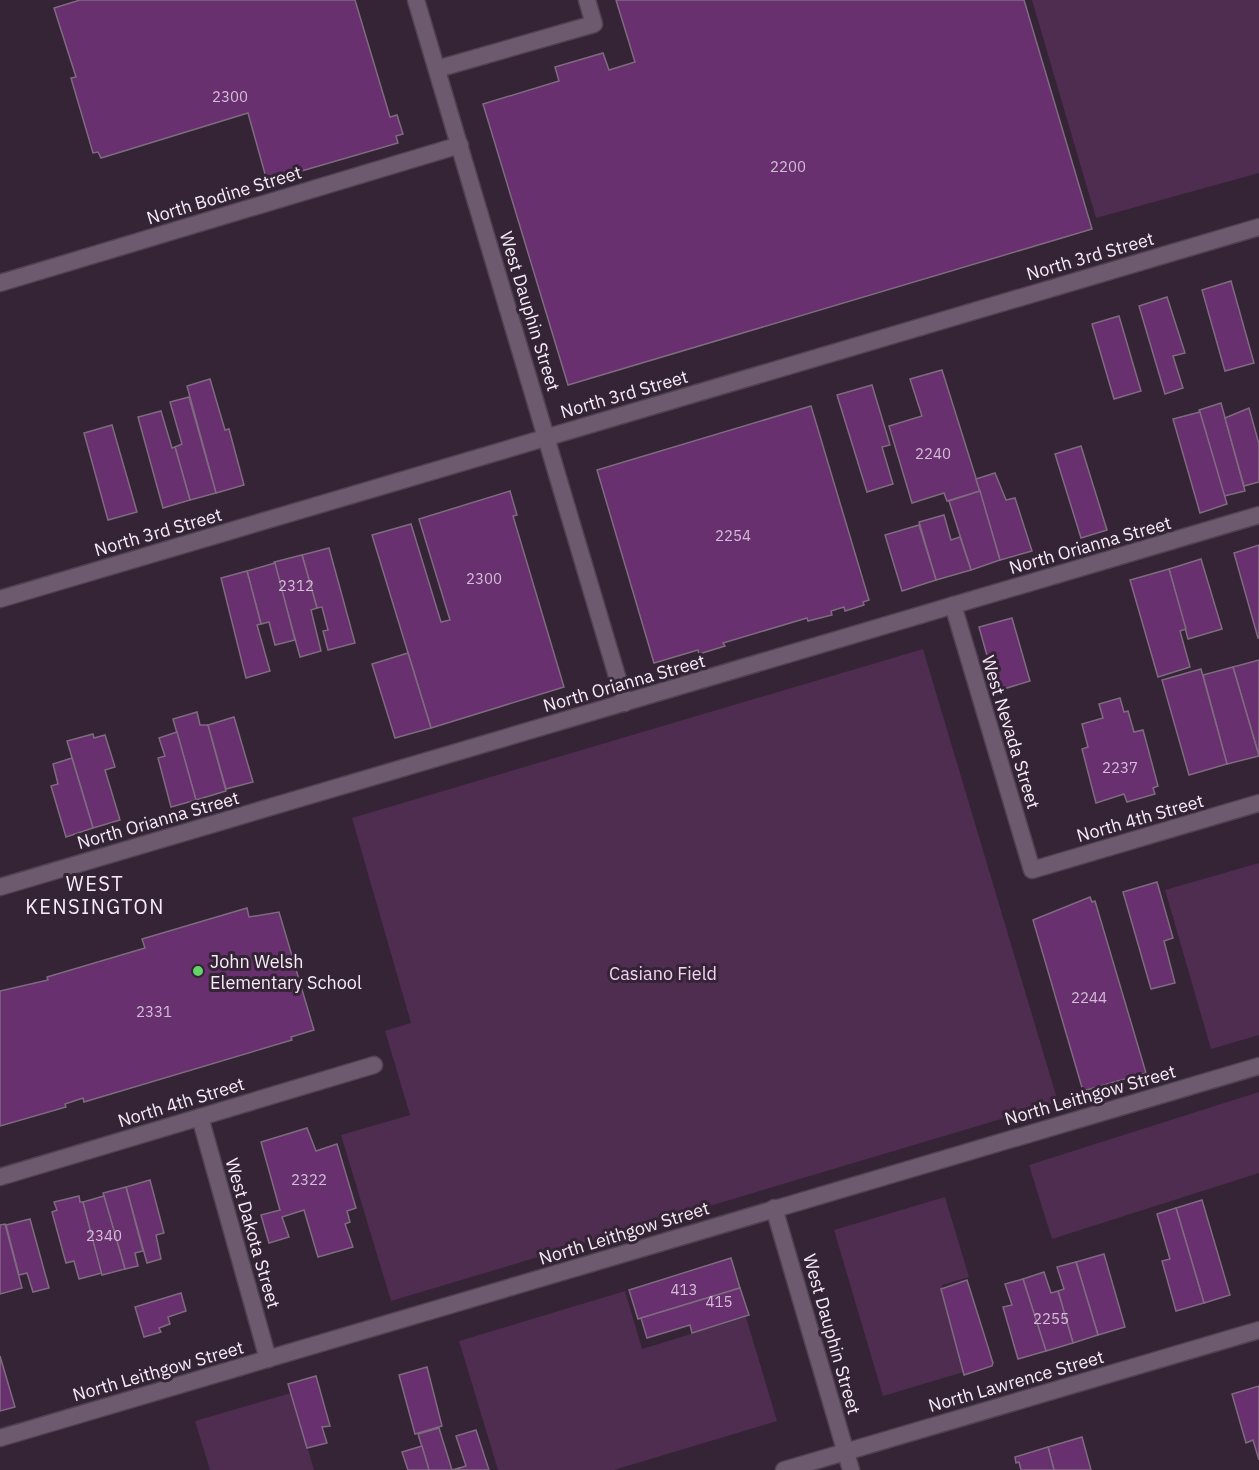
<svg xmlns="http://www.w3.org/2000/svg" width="1259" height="1470" viewBox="0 0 1259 1470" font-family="'IBM Plex Sans',sans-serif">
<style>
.green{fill:#4e2d50}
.building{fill:#68306e;stroke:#7e6b7f;stroke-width:1.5}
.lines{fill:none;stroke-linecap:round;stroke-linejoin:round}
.service-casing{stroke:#504252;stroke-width:19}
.minor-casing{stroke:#504252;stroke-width:19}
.tertiary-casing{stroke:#504252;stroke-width:19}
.service{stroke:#6d5a6e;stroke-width:16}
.minor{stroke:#6d5a6e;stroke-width:16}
.tertiary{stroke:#6d5a6e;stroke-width:16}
.poi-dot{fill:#64d468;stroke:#342435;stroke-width:2}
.labels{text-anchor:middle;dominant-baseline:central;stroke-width:6;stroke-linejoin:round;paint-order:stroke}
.number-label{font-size:15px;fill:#d3bdd6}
.street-label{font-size:18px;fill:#f7ecf8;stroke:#342435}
.poi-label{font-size:18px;fill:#f7ecf8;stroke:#342435;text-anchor:start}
.park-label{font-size:18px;fill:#f3d2f5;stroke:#342435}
.neighbourhood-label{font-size:20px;letter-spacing:1.5px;fill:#f7ecf8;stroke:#342435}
</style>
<rect width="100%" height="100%" fill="#342435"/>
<g class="green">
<polygon points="1032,0 1259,0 1259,173 1096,218"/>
<polygon points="923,649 1058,1102 391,1301 341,1135 410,1115 385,1031 411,1023 352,818"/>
<polygon points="1259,863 1259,1035 1211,1049 1165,890"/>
<polygon points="1259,1092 1259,1173 1052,1239 1029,1165"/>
<polygon points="945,1197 969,1277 942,1285 967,1371 883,1396 834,1230"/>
<polygon points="625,1291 642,1349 746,1317 777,1421 614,1470 498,1470 459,1341"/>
<polygon points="291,1393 314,1470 210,1470 195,1421"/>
</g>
<g class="building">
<polygon points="80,0 355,0 390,117 397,115 403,134 396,136 398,143 267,181 248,113 101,158 98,152 93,153 71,78 76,77 54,8"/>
<polygon points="616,0 1024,0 1092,229 568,385 483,104 559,81 555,67 603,53 609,70 635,62"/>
<polygon points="1231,281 1254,363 1225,371 1202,290"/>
<polygon points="1167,297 1185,353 1173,356 1183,388 1165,394 1139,306"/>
<polygon points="1119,316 1141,391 1114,399 1092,324"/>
<polygon points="942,370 980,491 947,501 944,493 912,503 889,426 922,416 910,379"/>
<polygon points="210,379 225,430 229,429 244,485 216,493 187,386"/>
<polygon points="872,385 890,445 882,447 893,484 867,492 837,395"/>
<polygon points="189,397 216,493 190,500 175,447 182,444 170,402"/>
<polygon points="1221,403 1245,491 1224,496 1199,410"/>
<polygon points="811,406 869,600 863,602 864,605 845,611 844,607 831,611 832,615 808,621 807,618 723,643 725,646 699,654 698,650 654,663 597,470"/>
<polygon points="1249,408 1259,444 1259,482 1244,486 1225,418"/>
<polygon points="161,411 172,448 175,447 190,500 163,508 138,417"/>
<polygon points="1200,412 1227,504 1200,513 1173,419"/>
<polygon points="112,425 137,512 108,520 84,433"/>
<polygon points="1081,446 1107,530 1081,538 1055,454"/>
<polygon points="995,473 1006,500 1015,498 1032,551 1000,560 976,479"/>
<polygon points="510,491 517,515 513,516 564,687 431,728 372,535 411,524 441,622 450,620 419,519"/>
<polygon points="980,491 1000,560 971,570 949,501"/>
<polygon points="944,515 951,540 960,537 971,570 936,580 919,522"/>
<polygon points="919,525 936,580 902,591 885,535"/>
<polygon points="1259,545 1259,638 1258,638 1234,553"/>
<polygon points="329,548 355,643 328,650 323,631 328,630 322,607 317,608 302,555"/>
<polygon points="302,555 317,608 311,610 321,651 300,657 274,562"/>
<polygon points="1201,559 1222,629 1188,639 1169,569"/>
<polygon points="275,563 295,640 275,645 269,622 261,624 247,571"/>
<polygon points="1169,569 1186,629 1180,631 1190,667 1158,677 1130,580"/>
<polygon points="247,571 261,624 257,625 270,671 246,678 221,578"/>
<polygon points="1012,618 1030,681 997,691 979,627"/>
<polygon points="408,653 431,728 395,738 372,664"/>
<polygon points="1259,660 1259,756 1233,667"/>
<polygon points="1233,667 1259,756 1227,764 1203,675"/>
<polygon points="1201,669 1227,764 1189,775 1162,680"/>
<polygon points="1120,698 1124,712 1128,711 1134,732 1143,730 1158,786 1153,788 1155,794 1127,802 1124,794 1096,803 1082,749 1088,747 1082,724 1103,718 1099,704"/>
<polygon points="197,712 200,725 208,725 226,791 196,800 173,719"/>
<polygon points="234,717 253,782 226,789 208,725"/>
<polygon points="177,732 196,800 171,807 158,758 165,756 159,738"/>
<polygon points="93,734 94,738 105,735 115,767 105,770 120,820 93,828 67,741"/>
<polygon points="72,758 93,828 66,837 51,786 58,784 53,764"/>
<polygon points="1157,882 1173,938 1164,941 1175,983 1151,989 1123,892"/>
<polygon points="1090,897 1092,902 1095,901 1146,1073 1083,1091 1033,920"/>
<polygon points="247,908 249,917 279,912 314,1030 291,1037 292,1040 84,1102 83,1098 65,1104 66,1107 0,1126 0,991 48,980 47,977 145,948 142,939"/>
<polygon points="307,1128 316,1151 337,1144 356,1208 347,1211 350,1222 345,1224 353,1247 318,1257 304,1210 282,1217 289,1237 269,1243 261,1215 280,1210 261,1142"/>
<polygon points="150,1180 164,1233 156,1235 161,1259 147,1263 126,1187"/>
<polygon points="126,1187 143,1251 135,1253 138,1266 125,1269 103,1193"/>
<polygon points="79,1196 80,1202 83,1202 102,1273 79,1279 74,1261 66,1263 52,1212 57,1210 54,1202"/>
<polygon points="104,1196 125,1269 102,1275 83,1202"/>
<polygon points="1202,1200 1230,1295 1204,1303 1176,1208"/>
<polygon points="1176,1208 1204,1303 1176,1311 1162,1261 1170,1259 1157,1214"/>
<polygon points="30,1219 49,1288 33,1292 27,1273 19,1275 6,1225"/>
<polygon points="5,1224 22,1288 0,1294 0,1225"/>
<polygon points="1104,1254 1125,1327 1098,1335 1076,1262"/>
<polygon points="731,1258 740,1288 638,1319 629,1290"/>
<polygon points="1076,1262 1098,1335 1073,1343 1058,1291 1064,1289 1057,1267"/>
<polygon points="1044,1272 1051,1293 1058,1291 1073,1343 1046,1351 1023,1279"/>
<polygon points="1023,1279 1046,1351 1018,1359 1003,1307 1012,1305 1005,1284"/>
<polygon points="967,1280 993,1363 992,1366 964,1375 941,1289"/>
<polygon points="740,1288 749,1315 692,1333 690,1325 647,1338 641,1318"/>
<polygon points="181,1293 186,1311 168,1317 170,1324 159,1328 161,1332 144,1337 135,1307"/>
<polygon points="0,1356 15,1407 0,1411"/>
<polygon points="427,1367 442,1426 415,1434 399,1375"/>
<polygon points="316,1376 330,1426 322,1427 327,1443 307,1448 288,1384"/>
<polygon points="1259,1386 1259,1460 1253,1440 1246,1443 1232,1394"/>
<polygon points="439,1428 452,1470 459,1468 459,1470 429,1470 418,1434"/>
<polygon points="476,1430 489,1470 459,1470 459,1468 466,1466 456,1436"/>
<polygon points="1082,1437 1091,1470 1054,1470 1048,1447"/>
<polygon points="422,1446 429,1470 408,1470 402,1452"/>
<polygon points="1048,1447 1054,1470 1021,1470 1019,1462 1016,1463 1015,1457"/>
</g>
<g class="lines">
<g class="service-casing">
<polyline id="service" points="437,69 594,24 587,0"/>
</g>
<g class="minor-casing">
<g id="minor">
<polyline points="0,283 460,145"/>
<polyline points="953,605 1032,870 1259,803"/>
<polyline points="0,887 1259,515"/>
<polyline points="200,1117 268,1359"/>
<polyline points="0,1177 374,1065"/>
<polyline points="774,1208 851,1470"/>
<polyline points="0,1438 1259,1066"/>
<polyline points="784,1470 1259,1330"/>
</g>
</g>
<g class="tertiary-casing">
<g id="tertiary">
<polyline points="416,0 625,703"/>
<polyline points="0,599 1259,227"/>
</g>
</g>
<use href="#service" class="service"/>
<use href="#minor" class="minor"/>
<use href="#tertiary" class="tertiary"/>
</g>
<circle class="poi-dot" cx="198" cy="971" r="6"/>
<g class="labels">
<g class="number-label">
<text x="230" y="96">2300</text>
<text x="788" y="166">2200</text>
<text x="933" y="453">2240</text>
<text x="733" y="535">2254</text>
<text x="484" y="578">2300</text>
<text x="296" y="585">2312</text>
<text x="1120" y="767">2237</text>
<text x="1089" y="997">2244</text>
<text x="154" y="1011">2331</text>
<text x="309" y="1179">2322</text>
<text x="104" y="1235">2340</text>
<text x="684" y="1289">413</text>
<text x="719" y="1301">415</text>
<text x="1051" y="1318">2255</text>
</g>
<g class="street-label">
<text transform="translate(224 195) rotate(-17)">North Bodine Street</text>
<text transform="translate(1090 256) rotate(-16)">North 3rd Street</text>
<text transform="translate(530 311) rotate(73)">West Dauphin Street</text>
<text transform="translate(624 394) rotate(-16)">North 3rd Street</text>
<text transform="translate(158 532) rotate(-16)">North 3rd Street</text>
<text transform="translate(1090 545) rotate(-16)">North Orianna Street</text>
<text transform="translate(624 683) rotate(-16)">North Orianna Street</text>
<text transform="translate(1011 732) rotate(73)">West Nevada Street</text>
<text transform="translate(1140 818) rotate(-16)">North 4th Street</text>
<text transform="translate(158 820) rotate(-16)">North Orianna Street</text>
<text transform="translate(1090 1095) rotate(-16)">North Leithgow Street</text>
<text transform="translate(181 1102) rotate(-17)">North 4th Street</text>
<text transform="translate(253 1233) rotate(74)">West Dakota Street</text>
<text transform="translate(624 1233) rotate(-17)">North Leithgow Street</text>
<text transform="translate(832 1334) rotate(74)">West Dauphin Street</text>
<text transform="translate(158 1371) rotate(-16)">North Leithgow Street</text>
<text transform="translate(1016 1381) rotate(-16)">North Lawrence Street</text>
</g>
<g class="poi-label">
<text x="210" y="961">John Welsh<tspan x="210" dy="21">Elementary School</tspan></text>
</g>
<g class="park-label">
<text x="663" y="973">Casiano Field</text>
</g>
<g class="neighbourhood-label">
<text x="95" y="883">WEST<tspan x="95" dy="23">KENSINGTON</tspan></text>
</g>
</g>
</svg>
